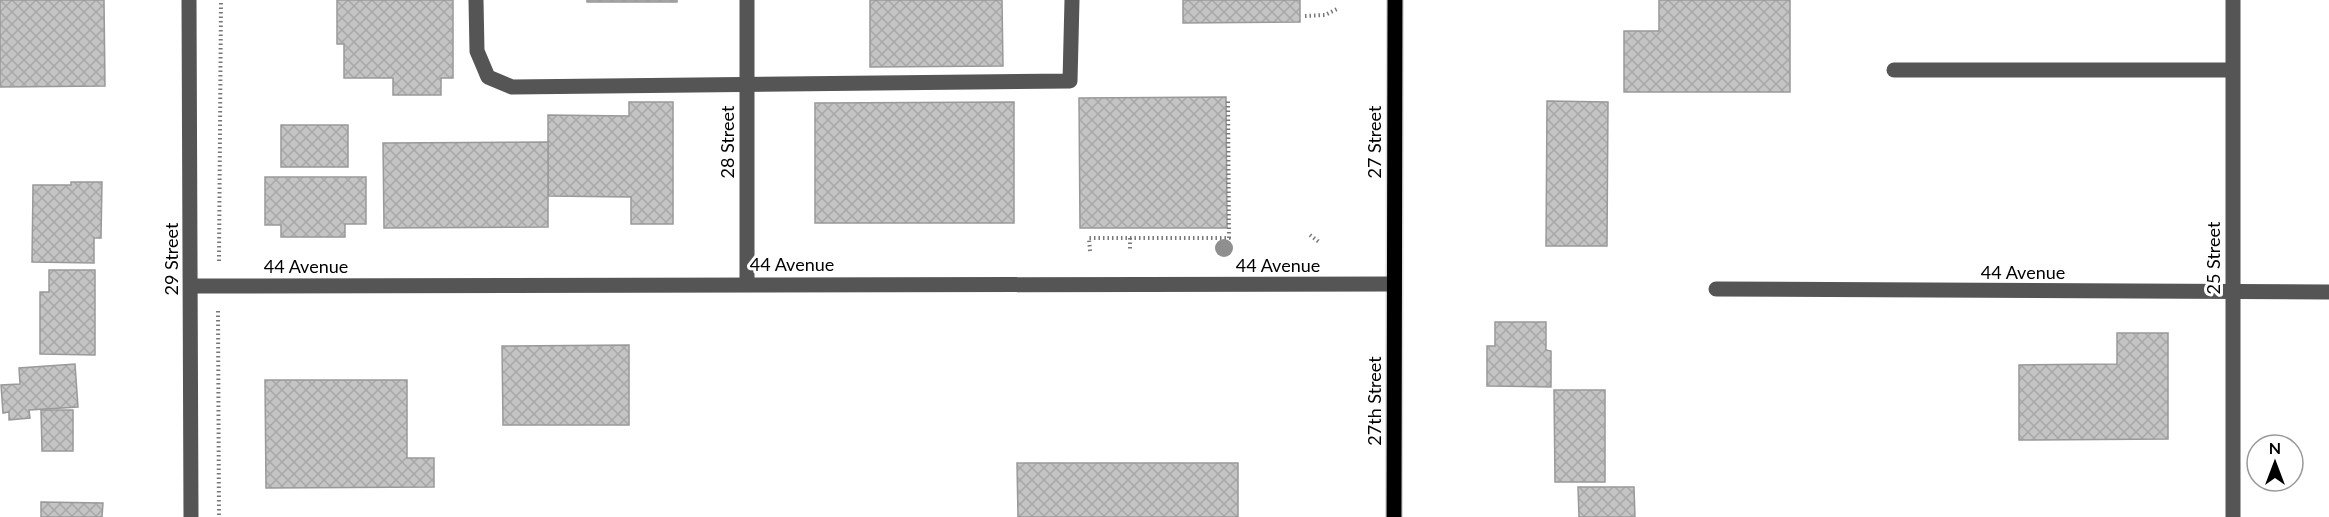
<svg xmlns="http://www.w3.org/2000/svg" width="2329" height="517" viewBox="0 0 2329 517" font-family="Lato,sans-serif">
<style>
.building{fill:url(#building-cross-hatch);stroke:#999;stroke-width:1.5}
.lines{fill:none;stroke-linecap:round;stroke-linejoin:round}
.major-casing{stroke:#dbdbdb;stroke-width:18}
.path{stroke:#777;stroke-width:4;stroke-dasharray:1.5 3;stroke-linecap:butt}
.minor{stroke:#555;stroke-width:15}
.major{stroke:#000;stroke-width:15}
.tree{fill:#8f8f8f}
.labels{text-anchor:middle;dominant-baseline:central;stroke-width:6;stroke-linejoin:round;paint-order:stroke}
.street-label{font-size:18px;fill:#000;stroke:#fff}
</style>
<defs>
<pattern id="building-cross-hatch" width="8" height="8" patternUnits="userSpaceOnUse" patternTransform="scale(1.5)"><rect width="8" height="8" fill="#c4c4c4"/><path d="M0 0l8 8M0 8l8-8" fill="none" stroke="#a7a7a7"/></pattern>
</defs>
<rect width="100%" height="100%" fill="#fff"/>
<g class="building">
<polygon points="0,0 104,0 105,86 0,87"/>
<polygon points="337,0 453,0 453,78 441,78 441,95 393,95 393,78 344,78 344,44 337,44"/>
<rect x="587" y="0" width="90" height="2"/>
<polygon points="870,0 1002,0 1003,66 870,67"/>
<polygon points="1183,0 1300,0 1300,22 1183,23"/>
<polygon points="1659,0 1790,0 1790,92 1624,92 1624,31 1659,31"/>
<polygon points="1226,97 1227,228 1080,228 1079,98"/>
<polygon points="1547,101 1608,102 1607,246 1546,246"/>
<polygon points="629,102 673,102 673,224 631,224 631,197 548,196 548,115 629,116"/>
<polygon points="1014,102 1014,223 815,223 815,103"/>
<rect x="281" y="125" width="67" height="42"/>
<polygon points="548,142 548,227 384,228 383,143"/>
<polygon points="265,177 366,177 366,224 345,224 345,237 281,237 281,225 265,225"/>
<polygon points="71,182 102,182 101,238 94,238 94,263 32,262 33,185 71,185"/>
<polygon points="49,270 95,270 95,355 40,354 40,292 49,292"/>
<polygon points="1495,322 1546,322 1546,350 1551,351 1551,387 1487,386 1487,346 1495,346"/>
<polygon points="2117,333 2168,333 2168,439 2019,440 2019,365 2117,364"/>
<polygon points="629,345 629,425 503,425 502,346"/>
<polygon points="75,364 78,407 29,410 30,418 9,420 9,412 3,413 1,385 20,384 19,368"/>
<polygon points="265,380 407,380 407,458 434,458 434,487 266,488"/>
<polygon points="1554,390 1605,390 1605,482 1555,482"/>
<polygon points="41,410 73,410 73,451 42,451"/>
<polygon points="1017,463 1238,463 1238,517 1018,517"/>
<polygon points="1578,487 1634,487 1635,517 1579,517"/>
<polygon points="41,502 103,503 102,517 41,517"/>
</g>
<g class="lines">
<g class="major-casing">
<polyline id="major" points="1394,517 1395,0"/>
</g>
<g class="path">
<polyline points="1305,16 1325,15 1339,8"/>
<polyline points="1310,235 1319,242"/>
<polyline points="1130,238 1130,249"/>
<polyline points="1090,251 1089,238 1229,238 1228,101"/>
<polyline points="219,261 221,0"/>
<polyline points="218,311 219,517"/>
</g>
<g class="minor">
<polyline points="189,0 191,517"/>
<polyline points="476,0 477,51 488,77 512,87 1070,81 1072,0"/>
<polyline points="747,0 747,284"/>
<polyline points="1894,70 2232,70"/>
<polyline points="191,286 1393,284"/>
<polyline points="1716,289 2329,292"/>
<polyline points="2233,517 2233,0"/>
</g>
<use href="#major" class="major"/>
</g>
<circle class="tree" cx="1224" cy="248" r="9"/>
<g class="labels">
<g class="street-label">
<text transform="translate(727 142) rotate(-90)">28 Street</text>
<text transform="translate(1374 142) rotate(-90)">27 Street</text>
<text transform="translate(2213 258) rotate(-90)">25 Street</text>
<text transform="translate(171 259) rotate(-90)">29 Street</text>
<text x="792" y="264">44 Avenue</text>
<text x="1278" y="265">44 Avenue</text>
<text x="306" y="266">44 Avenue</text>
<text x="2023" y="272">44 Avenue</text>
<text transform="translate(1374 401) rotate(-90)">27th Street</text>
</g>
</g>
<g transform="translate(2275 463)"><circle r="28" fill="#ffffff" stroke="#999999" stroke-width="1.5"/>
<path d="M0-4.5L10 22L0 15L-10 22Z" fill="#000000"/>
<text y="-9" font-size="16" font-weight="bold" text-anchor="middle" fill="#000000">N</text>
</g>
</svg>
